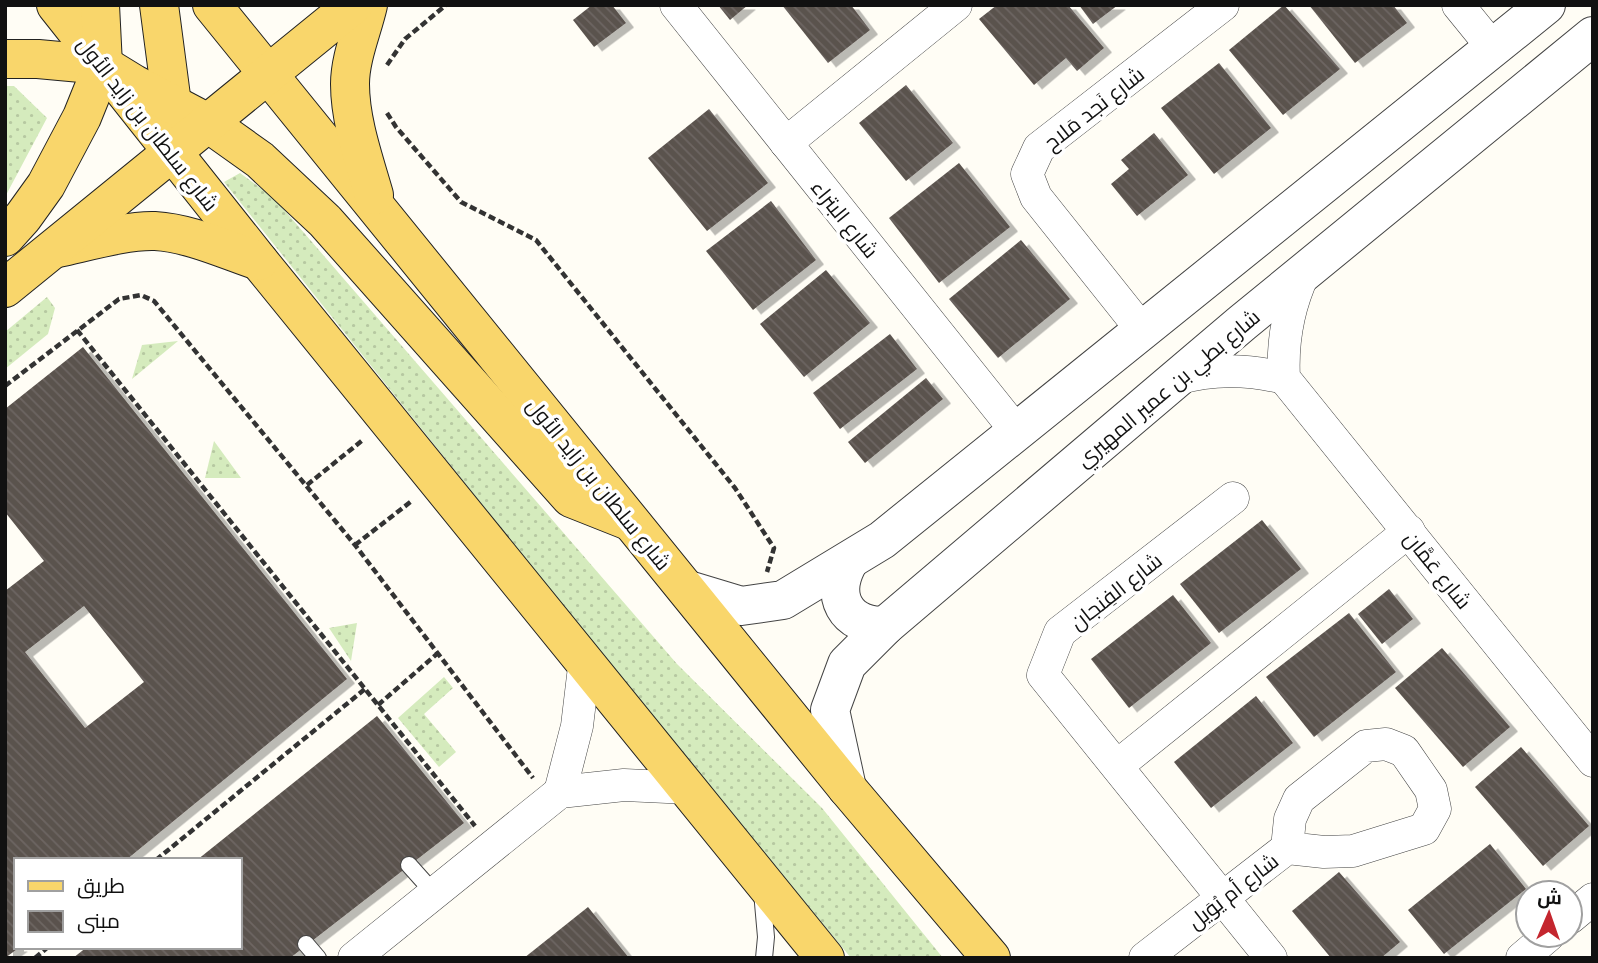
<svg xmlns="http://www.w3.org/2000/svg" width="1598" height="963" viewBox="0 0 1598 963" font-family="'Playfair Display',Cairo,serif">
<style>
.grass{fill:url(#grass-dots)}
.building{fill:url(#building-back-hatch);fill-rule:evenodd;filter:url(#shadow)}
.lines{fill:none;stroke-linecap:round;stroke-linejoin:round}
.service-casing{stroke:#444;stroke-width:18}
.minor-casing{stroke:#444;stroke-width:33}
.tertiary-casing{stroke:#444;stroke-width:40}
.primary-casing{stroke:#222;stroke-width:40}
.path{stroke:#333;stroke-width:4.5;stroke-dasharray:7 3.5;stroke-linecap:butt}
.service{stroke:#fff;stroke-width:16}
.minor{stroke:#fff;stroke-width:32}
.tertiary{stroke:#fff;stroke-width:38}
.primary{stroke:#f9d66b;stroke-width:38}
.labels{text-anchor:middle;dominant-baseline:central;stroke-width:7;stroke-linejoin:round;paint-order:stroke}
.street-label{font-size:21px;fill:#111;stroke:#fff}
</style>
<defs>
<pattern id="grass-dots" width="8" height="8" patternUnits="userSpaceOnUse" patternTransform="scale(1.75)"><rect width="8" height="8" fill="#d5ebbd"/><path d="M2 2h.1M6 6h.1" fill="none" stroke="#b6c8a1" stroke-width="1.8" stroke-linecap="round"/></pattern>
<pattern id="building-back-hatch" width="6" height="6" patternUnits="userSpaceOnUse" patternTransform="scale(1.75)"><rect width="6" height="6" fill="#5a524d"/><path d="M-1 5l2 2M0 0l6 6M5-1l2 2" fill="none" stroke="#6d6662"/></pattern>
<filter id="shadow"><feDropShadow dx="8" dy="4.5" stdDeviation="0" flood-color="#0004"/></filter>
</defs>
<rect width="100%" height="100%" fill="#fffdf5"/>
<g class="grass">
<polygon points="5,86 14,86 47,118 5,197"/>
<polygon points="240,173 273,197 677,664 822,808 943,958 851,958 648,712 224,182"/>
<polygon points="47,297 55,308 48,334 5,369 5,332"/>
<polygon points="178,341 132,379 142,345"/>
<polygon points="214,441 241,478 205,478"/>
<polygon points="357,623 351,661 329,628"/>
<polygon points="444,677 453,688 424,714 456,752 439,767 398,718"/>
</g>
<g class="building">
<polygon points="592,5 612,5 626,23 594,47 573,20"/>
<polygon points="718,5 748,5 730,20"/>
<polygon points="782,5 851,5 870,30 828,63"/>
<polygon points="997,5 1068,5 1104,48 1077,71 1066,58 1034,85 979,19"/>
<polygon points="1079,5 1118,5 1093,24"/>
<polygon points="1284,5 1340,69 1283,115 1229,50"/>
<polygon points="1309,5 1393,5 1407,23 1355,63"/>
<polygon points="1219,63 1271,128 1214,174 1161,108"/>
<polygon points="906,85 953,143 906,181 859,123"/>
<polygon points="709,109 768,183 707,231 648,158"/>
<polygon points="1154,133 1188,175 1137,216 1111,184 1129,169 1121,160"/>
<polygon points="959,163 1010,227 939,283 889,218"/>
<polygon points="771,201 816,260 753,310 706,251"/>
<polygon points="1021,240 1070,299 998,358 949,299"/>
<polygon points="826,270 870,323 804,377 760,324"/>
<polygon points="890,334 917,369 840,429 813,393"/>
<path d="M83,347L347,679L126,860H16V947H20L5,958V591L44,561L5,512V409ZM84,606L144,682L85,728L25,652Z"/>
<polygon points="926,378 943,399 865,463 848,442"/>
<polygon points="1262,520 1301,569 1219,633 1180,584"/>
<polygon points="1389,589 1413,619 1382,644 1358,614"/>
<polygon points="1173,595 1211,643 1129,708 1091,659"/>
<polygon points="1349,613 1396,672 1314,737 1266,677"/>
<polygon points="1442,648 1510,727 1463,767 1395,688"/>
<polygon points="1256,696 1293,743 1211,808 1174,762"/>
<polygon points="377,716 464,823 290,958 73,958 87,947 240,947 240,860 197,860"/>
<polygon points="1521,747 1589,826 1543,866 1475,787"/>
<polygon points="1490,844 1526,889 1444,954 1408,910"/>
<polygon points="1339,872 1400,942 1381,958 1331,958 1292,911"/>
<polygon points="588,907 629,958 524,958"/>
</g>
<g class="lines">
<g class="service-casing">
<g id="service">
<polyline points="409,865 434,893"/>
<polyline points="762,892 766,937 764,958"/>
<polyline points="306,944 318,958"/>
</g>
</g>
<g class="minor-casing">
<g id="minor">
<polyline points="676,5 1017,432"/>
<polyline points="1458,5 1493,48"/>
<polyline points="786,143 956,5"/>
<path d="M1304,273C1288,307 1282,340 1284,378L1593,761"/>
<polyline points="1142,330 1036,197 1027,174 1039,148 1223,5"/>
<path d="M1176,379C1213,369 1246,369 1284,378"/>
<polyline points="1233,498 1060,632 1043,675 1271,958"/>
<polyline points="1117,766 1409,531"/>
<polyline points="560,792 577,726 585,659"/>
<polyline points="1570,918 1593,899"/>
<polyline points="354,958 560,792 624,785 689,788"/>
<polyline points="1145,958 1287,848 1324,852 1353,851 1424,829 1435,809 1431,790 1404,751 1386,744 1366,746 1299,799 1290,819 1287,848"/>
<polyline points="1522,958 1549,935"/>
</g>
</g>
<g class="tertiary-casing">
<g id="tertiary">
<path d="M849,561C829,596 845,626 885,626"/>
<polyline points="688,590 741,606 783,600 882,540 1546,5"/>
<polyline points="847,788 830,710 847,664 885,626 1242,323 1593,36"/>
</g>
</g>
<g class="primary-casing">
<g id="primary">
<polyline points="56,5 259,261 825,958"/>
<polyline points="159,5 172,104 172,122"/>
<polyline points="212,5 847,788 991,958"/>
<path d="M368,5C362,31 350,58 350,84C350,121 364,160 374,195"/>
<polyline points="5,59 38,59 103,65 134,84 208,123 260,160 325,221 571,498 629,521"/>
<polyline points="5,237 23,217 46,185 82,117 103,65 100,5"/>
<path d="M58,248C86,242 127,230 155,231C190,233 226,250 259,261"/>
<polyline points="5,288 353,5"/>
</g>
</g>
<g class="path">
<polyline points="387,65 405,39 446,5"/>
<polyline points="387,113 396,127 461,202 536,240 735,488 774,548 767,572"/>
<polyline points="77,330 475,826"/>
<polyline points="5,386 119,299 141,295 154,301 355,545 533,778"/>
<polyline points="307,485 364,439"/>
<polyline points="355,545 413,500"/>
<polyline points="378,705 438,653"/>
<polyline points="156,860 365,689"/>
<polyline points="35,958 48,947"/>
</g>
<use href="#service" class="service"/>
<use href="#minor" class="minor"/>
<use href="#tertiary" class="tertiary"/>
<use href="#primary" class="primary"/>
</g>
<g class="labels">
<g class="street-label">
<text transform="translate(1093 107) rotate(-38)">شارع نَجد مَلاح</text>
<text transform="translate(149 123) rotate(52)">شارع سلطان بن زايد الأول</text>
<text transform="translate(846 218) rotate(51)">شارع البتراء</text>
<text transform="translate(1167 387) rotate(-40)">شارع بطي بن عمير المهيري</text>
<text transform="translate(600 483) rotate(51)">شارع سلطان بن زايد الأول</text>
<text transform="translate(1439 569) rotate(51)">شارع عَمَّان</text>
<text transform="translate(1115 590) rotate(-38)">شارع الفِنجان</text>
<text transform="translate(1232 890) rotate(-38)">شارع أم يُوَيل</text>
</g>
</g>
<rect width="1598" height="963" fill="none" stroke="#111111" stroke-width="14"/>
<rect x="14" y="858" width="228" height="91" fill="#ffffff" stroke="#a0a0a0" stroke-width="2"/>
<rect x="28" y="881" width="35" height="10" fill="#f9d66b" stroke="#a0a0a0" stroke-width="2"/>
<text x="77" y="893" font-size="21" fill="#111111">طريق</text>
<rect x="28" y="911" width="35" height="21" fill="url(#building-back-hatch)" stroke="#a0a0a0" stroke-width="2"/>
<text x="77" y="928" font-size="21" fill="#111111">مبنى</text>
<g transform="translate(1549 914) rotate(2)"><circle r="33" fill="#ffffff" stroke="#a0a0a0" stroke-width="2"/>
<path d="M0-5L12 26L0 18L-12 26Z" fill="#c4262e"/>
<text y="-10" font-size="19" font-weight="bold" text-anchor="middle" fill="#111111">ش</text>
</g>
</svg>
